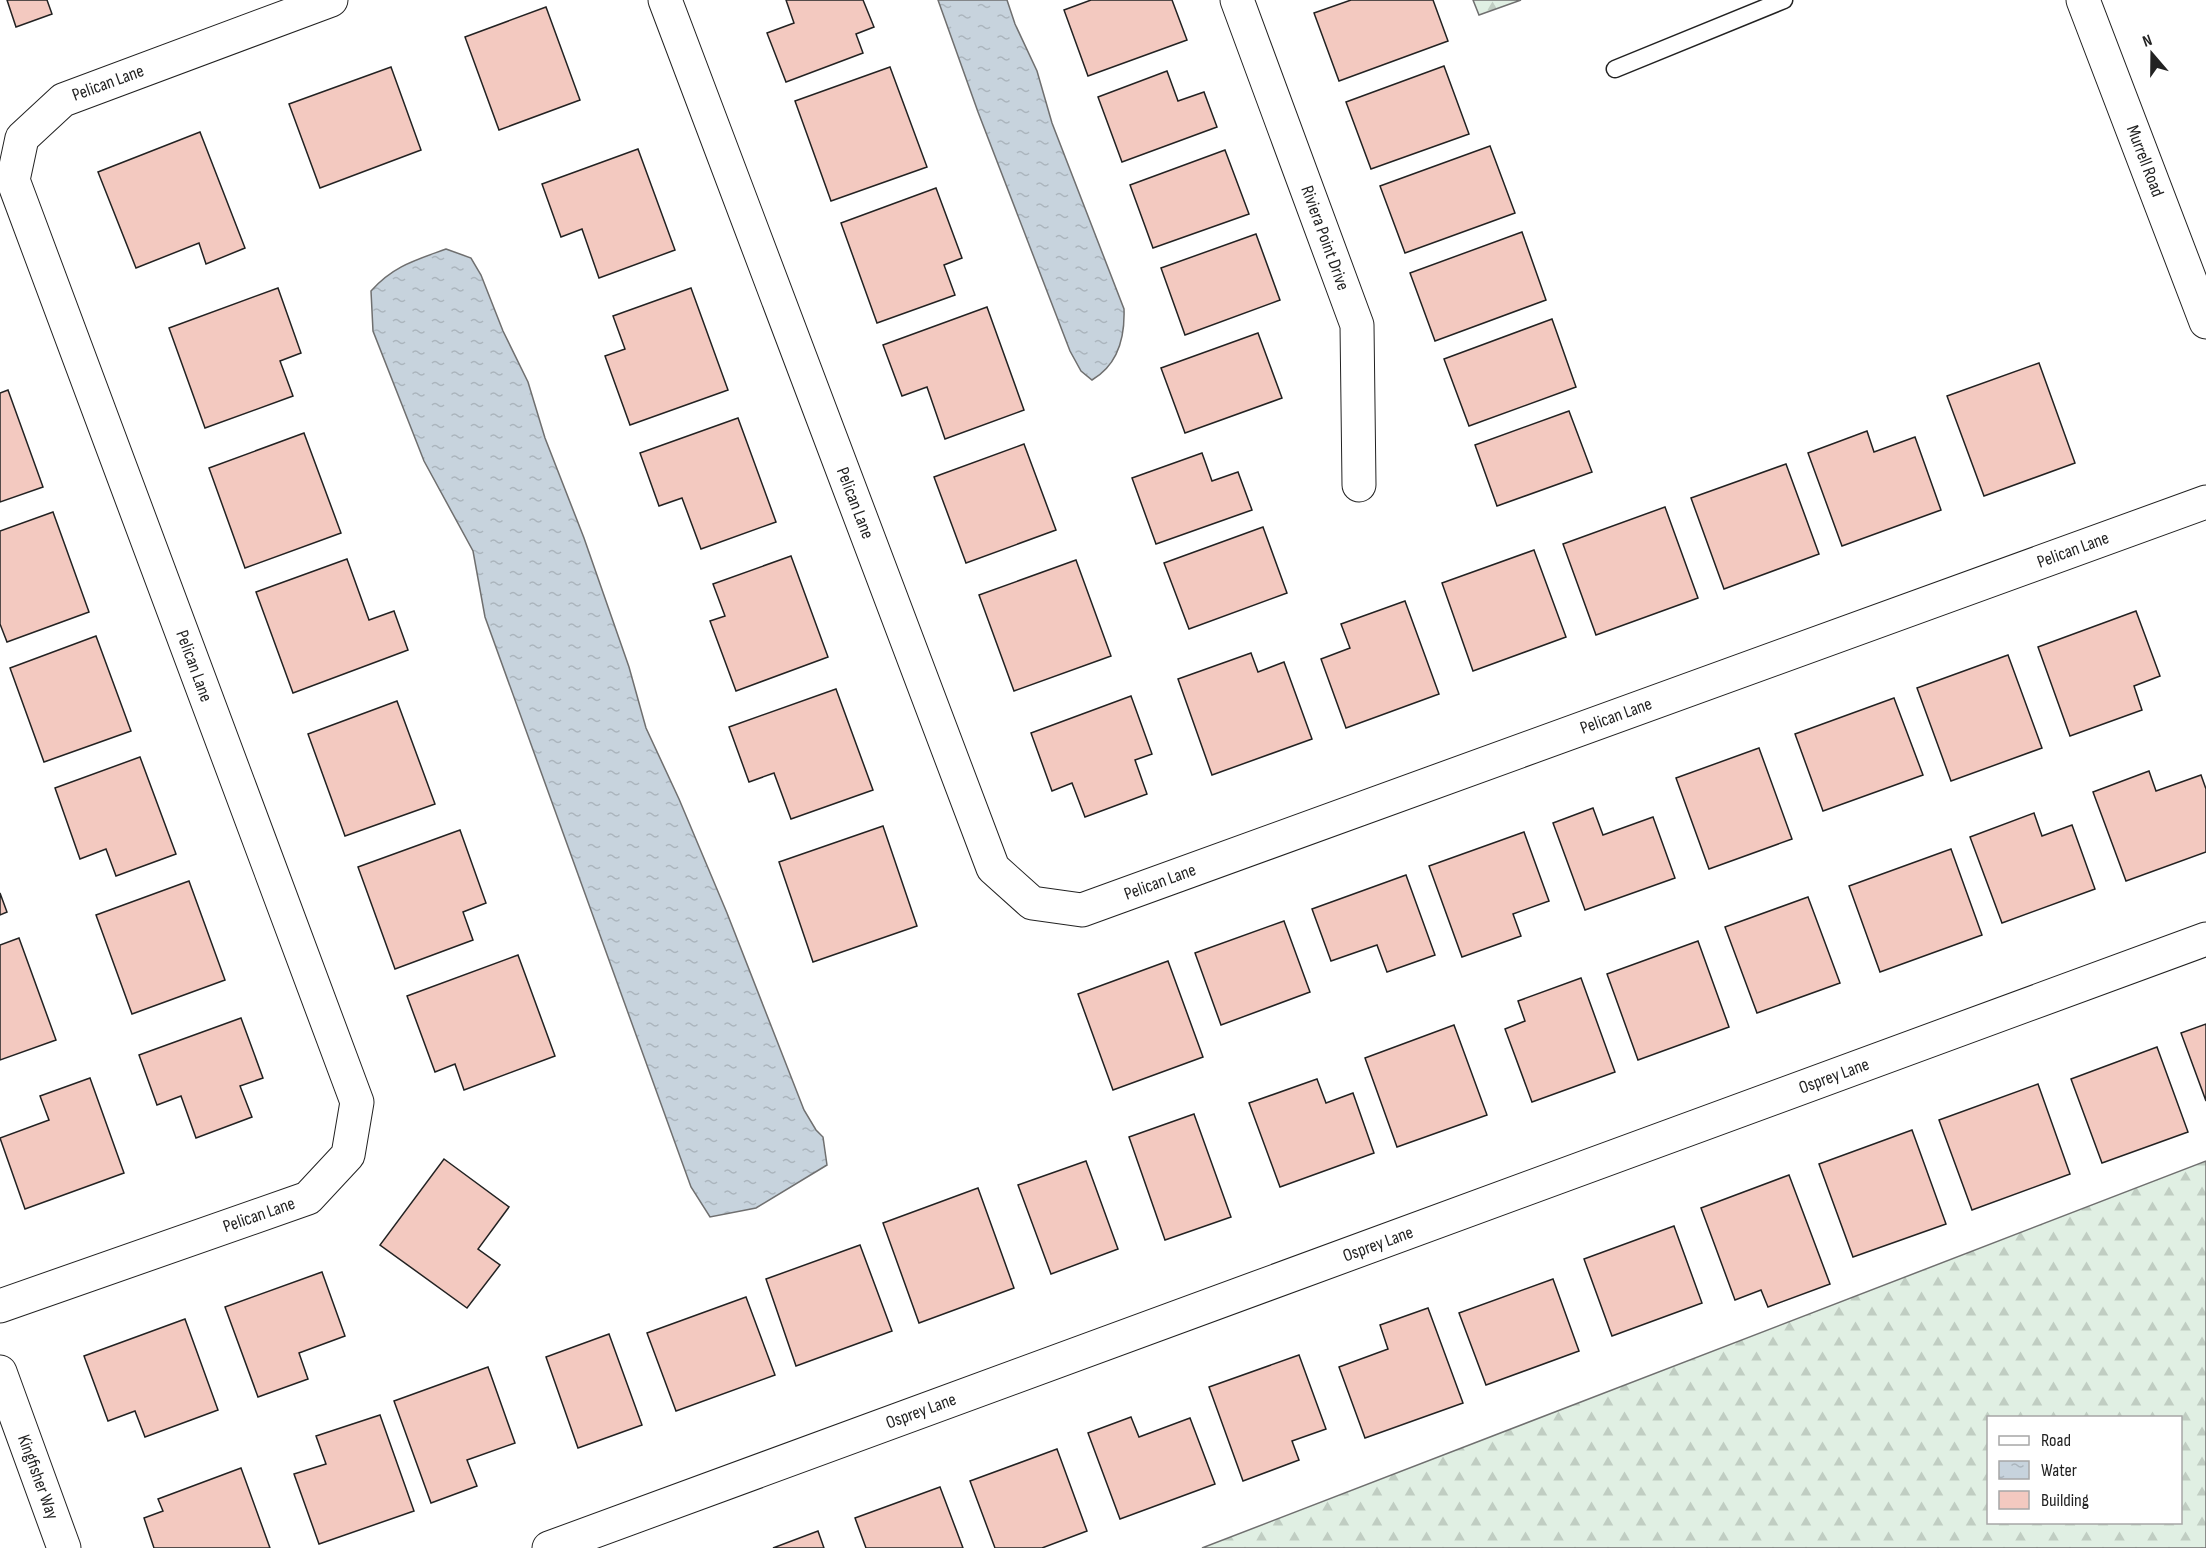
<svg xmlns="http://www.w3.org/2000/svg" width="2206" height="1548" viewBox="0 0 2206 1548" font-family="'Sofia Sans Condensed',sans-serif">
<style>
.forest{fill:url(#forest-firs);stroke:#6f6f6f;stroke-width:1.5;fill-rule:evenodd}
.water{fill:url(#water-ripples);stroke:#6f6f6f;stroke-width:1.5}
.building{fill:#f3c9c0;stroke:#222;stroke-width:1.5}
.lines{fill:none;stroke-linecap:round;stroke-linejoin:round}
.lane-casing{stroke:#222;stroke-width:19}
.street-casing{stroke:#222;stroke-width:35}
.secondary-casing{stroke:#222;stroke-width:35}
.lane{stroke:#fff;stroke-width:16}
.street{stroke:#fff;stroke-width:33}
.secondary{stroke:#fff;stroke-width:33}
.labels{text-anchor:middle;dominant-baseline:central;stroke-width:4.5;stroke-linejoin:round;paint-order:stroke}
.street-label{font-size:18px;fill:#222;stroke:#fff}
</style>
<defs>
<pattern id="forest-firs" width="22" height="20" patternUnits="userSpaceOnUse" patternTransform="scale(1.5)"><rect width="22" height="20" fill="#e0efe3"/><path d="M5 1l3.5 6h-7zM16 11l3.5 6h-7z" fill="#c0cdc2"/></pattern>
<pattern id="water-ripples" width="26" height="14" patternUnits="userSpaceOnUse" patternTransform="scale(1.5)"><rect width="26" height="14" fill="#c7d3dd"/><path d="M2 4q2-2 4 0t4 0M15 11q2-2 4 0t4 0" fill="none" stroke="#abb5bd"/></pattern>
</defs>
<rect width="100%" height="100%" fill="#fff"/>
<g class="forest">
<polygon points="1473,0 1521,0 1479,15"/>
<path d="M2206,1161V1548H1202ZM1988,1418H2180V1522H1988Z"/>
</g>
<g class="water">
<path d="M938,0H1007L1015,24L1037,71L1052,123L1124,309C1125,338 1118,365 1092,380L1081,371L1070,351L978,112Z"/>
<path d="M446,249L471,258L481,275L503,331L528,382L545,438L584,538L629,667L646,728L679,799L727,913L804,1110L816,1130L823,1137L827,1165L756,1208L710,1217L691,1187L485,617L473,551L424,461L373,331L371,291C393,266 416,260 446,249Z"/>
</g>
<g class="building">
<polygon points="7,0 47,0 52,14 16,27"/>
<polygon points="786,0 863,0 874,27 856,34 863,53 786,82 767,33 794,23"/>
<polygon points="1091,0 1172,0 1187,40 1088,76 1064,10"/>
<polygon points="1351,0 1433,0 1448,41 1339,81 1314,13"/>
<polygon points="546,7 580,100 499,130 465,37"/>
<polygon points="1444,66 1469,134 1371,169 1346,102"/>
<polygon points="391,67 421,150 320,188 289,104"/>
<polygon points="890,67 927,167 831,201 795,101"/>
<polygon points="1167,71 1178,101 1204,92 1217,127 1122,162 1098,97"/>
<polygon points="200,132 245,248 206,264 199,243 136,268 98,172"/>
<polygon points="1490,146 1515,213 1405,253 1380,186"/>
<polygon points="638,149 675,250 599,278 582,229 561,237 542,184"/>
<polygon points="1225,150 1249,214 1153,248 1130,185"/>
<polygon points="936,188 962,258 944,265 955,295 877,323 841,223"/>
<polygon points="1522,232 1546,300 1435,341 1410,273"/>
<polygon points="1256,234 1280,300 1185,335 1161,268"/>
<polygon points="278,288 301,353 280,361 293,396 205,428 169,328"/>
<polygon points="691,288 728,390 630,425 605,356 625,349 613,316"/>
<polygon points="987,307 1024,410 945,439 927,387 902,396 883,345"/>
<polygon points="1552,319 1576,387 1469,426 1444,359"/>
<polygon points="1258,333 1282,398 1185,433 1161,368"/>
<polygon points="2039,363 2075,463 1984,496 1947,396"/>
<polygon points="8,390 43,487 0,502 0,393"/>
<polygon points="1569,411 1592,472 1497,506 1475,445"/>
<polygon points="738,418 776,522 701,549 682,498 659,506 640,453"/>
<polygon points="1867,431 1874,452 1915,437 1941,510 1842,546 1808,453"/>
<polygon points="304,433 341,533 245,568 209,468"/>
<polygon points="1024,444 1056,530 966,563 934,477"/>
<polygon points="1202,453 1212,481 1238,472 1252,510 1156,544 1132,478"/>
<polygon points="1786,464 1819,554 1724,589 1691,498"/>
<polygon points="1665,507 1698,598 1596,635 1563,544"/>
<polygon points="53,512 89,612 7,642 0,624 0,531"/>
<polygon points="1263,527 1287,593 1189,629 1164,563"/>
<polygon points="1534,550 1566,637 1473,671 1442,583"/>
<polygon points="791,556 828,657 736,691 710,621 725,616 713,584"/>
<polygon points="347,559 369,620 394,611 408,650 293,693 256,592"/>
<polygon points="1076,560 1111,656 1014,691 979,595"/>
<polygon points="1405,601 1439,694 1346,728 1321,659 1350,648 1341,624"/>
<polygon points="2136,611 2160,676 2134,686 2142,710 2070,736 2038,647"/>
<polygon points="96,636 131,731 44,762 10,668"/>
<polygon points="1251,653 1258,672 1284,662 1312,739 1212,775 1178,679"/>
<polygon points="2008,655 2042,748 1951,781 1917,688"/>
<polygon points="836,689 873,790 791,819 774,773 749,782 729,727"/>
<polygon points="1131,696 1152,754 1135,760 1147,794 1085,817 1072,783 1052,791 1031,733"/>
<polygon points="1894,698 1923,775 1823,811 1795,734"/>
<polygon points="397,701 435,804 345,836 308,734"/>
<polygon points="1759,748 1792,839 1709,869 1676,778"/>
<polygon points="140,757 176,854 116,876 106,849 80,859 55,788"/>
<polygon points="2149,771 2156,791 2201,775 2206,789 2206,852 2126,881 2093,792"/>
<polygon points="1593,808 1603,835 1653,817 1675,878 1585,910 1553,823"/>
<polygon points="2034,813 2042,836 2072,825 2095,889 2002,923 1970,837"/>
<polygon points="883,826 917,926 813,962 779,862"/>
<polygon points="460,830 486,903 463,912 473,940 395,969 358,867"/>
<polygon points="1524,832 1549,901 1513,914 1521,936 1462,957 1429,866"/>
<polygon points="1951,849 1982,935 1880,972 1849,886"/>
<polygon points="1406,875 1435,955 1387,972 1377,945 1331,961 1312,909"/>
<polygon points="189,881 225,980 132,1014 96,915"/>
<polygon points="0,893 7,912 0,915"/>
<polygon points="1808,897 1840,983 1757,1013 1725,927"/>
<polygon points="1284,921 1310,992 1221,1025 1195,953"/>
<polygon points="19,938 56,1040 0,1060 0,945"/>
<polygon points="1698,941 1729,1027 1638,1060 1607,974"/>
<polygon points="518,955 555,1056 464,1090 455,1064 435,1072 407,996"/>
<polygon points="1168,961 1203,1057 1113,1090 1078,994"/>
<polygon points="1581,978 1615,1072 1532,1102 1505,1029 1525,1021 1518,1001"/>
<polygon points="241,1018 263,1078 240,1086 252,1117 196,1138 181,1096 157,1105 139,1055"/>
<polygon points="2206,1024 2206,1101 2181,1033"/>
<polygon points="1454,1025 1487,1115 1397,1147 1365,1058"/>
<polygon points="2157,1047 2188,1132 2102,1163 2071,1079"/>
<polygon points="90,1078 124,1173 25,1209 0,1138 49,1120 40,1096"/>
<polygon points="1317,1079 1326,1103 1353,1093 1374,1153 1280,1187 1249,1103"/>
<polygon points="2038,1084 2070,1174 1972,1210 1939,1120"/>
<polygon points="1194,1114 1231,1217 1165,1240 1129,1137"/>
<polygon points="1912,1130 1946,1224 1853,1257 1819,1164"/>
<polygon points="444,1159 509,1207 478,1249 500,1265 467,1308 380,1245"/>
<polygon points="1086,1161 1118,1249 1051,1274 1018,1185"/>
<polygon points="1789,1175 1830,1284 1768,1307 1761,1290 1735,1300 1701,1208"/>
<polygon points="978,1188 1014,1288 919,1323 883,1223"/>
<polygon points="1674,1226 1702,1303 1612,1336 1584,1259"/>
<polygon points="860,1245 892,1331 796,1366 766,1279"/>
<polygon points="322,1272 345,1336 299,1353 308,1379 258,1397 225,1307"/>
<polygon points="1553,1279 1579,1351 1486,1385 1459,1313"/>
<polygon points="746,1297 775,1375 676,1411 647,1333"/>
<polygon points="1428,1308 1463,1403 1365,1438 1339,1367 1388,1349 1380,1325"/>
<polygon points="185,1319 218,1410 145,1437 135,1411 108,1421 84,1356"/>
<polygon points="609,1334 642,1425 578,1448 546,1357"/>
<polygon points="1299,1355 1326,1429 1292,1441 1299,1460 1243,1481 1209,1387"/>
<polygon points="488,1367 515,1443 467,1460 477,1486 431,1503 394,1401"/>
<polygon points="380,1415 414,1511 319,1544 294,1474 326,1464 316,1436"/>
<polygon points="1131,1417 1139,1437 1190,1418 1215,1484 1120,1519 1088,1433"/>
<polygon points="1057,1449 1087,1531 1042,1548 995,1548 970,1481"/>
<polygon points="241,1468 270,1548 154,1548 144,1518 163,1511 158,1499"/>
<polygon points="940,1487 963,1548 866,1548 855,1518"/>
<polygon points="818,1531 824,1548 773,1548"/>
</g>
<g class="lines">
<g class="lane-casing">
<polyline id="lane" points="1615,69 1784,0"/>
</g>
<g class="street-casing">
<g id="street">
<polyline points="665,0 993,868 1032,903 1082,910 2206,502"/>
<polyline points="1237,0 1357,325 1359,485"/>
<polyline points="0,1306 308,1198 348,1155 357,1102 13,180 22,138 63,100 331,0"/>
<polyline points="0,1372 64,1548"/>
<polyline points="549,1548 2206,939"/>
</g>
</g>
<g class="secondary-casing">
<polyline id="secondary" points="2083,0 2206,322"/>
</g>
<use href="#lane" class="lane"/>
<use href="#street" class="street"/>
<use href="#secondary" class="secondary"/>
</g>
<g class="labels">
<g class="street-label">
<text transform="translate(108 83) rotate(-20)">Pelican Lane</text>
<text transform="translate(2145 161) rotate(69)">Murrell Road</text>
<text transform="translate(1325 238) rotate(70)">Riviera Point Drive</text>
<text transform="translate(855 503) rotate(69)">Pelican Lane</text>
<text transform="translate(2073 550) rotate(-20)">Pelican Lane</text>
<text transform="translate(194 666) rotate(70)">Pelican Lane</text>
<text transform="translate(1616 716) rotate(-20)">Pelican Lane</text>
<text transform="translate(1160 882) rotate(-20)">Pelican Lane</text>
<text transform="translate(1834 1076) rotate(-20)">Osprey Lane</text>
<text transform="translate(259 1215) rotate(-19)">Pelican Lane</text>
<text transform="translate(1378 1244) rotate(-20)">Osprey Lane</text>
<text transform="translate(921 1411) rotate(-20)">Osprey Lane</text>
<text transform="translate(38 1477) rotate(70)">Kingfisher Way</text>
</g>
</g>
<rect x="1987" y="1416" width="195" height="108" fill="#ffffff" stroke="#a7a7a7" stroke-width="1.5"/>
<rect x="1999" y="1436" width="30" height="9" fill="#ffffff" stroke="#a7a7a7" stroke-width="1.5"/>
<text x="2041" y="1446" font-size="18" fill="#222222">Road</text>
<rect x="1999" y="1461" width="30" height="18" fill="url(#water-ripples)" stroke="#a7a7a7" stroke-width="1.5"/>
<text x="2041" y="1476" font-size="18" fill="#222222">Water</text>
<rect x="1999" y="1491" width="30" height="18" fill="#f3c9c0" stroke="#a7a7a7" stroke-width="1.5"/>
<text x="2041" y="1506" font-size="18" fill="#222222">Building</text>
<g transform="translate(2152 54) rotate(340)" stroke="#ffffff" stroke-width="4.5" paint-order="stroke">
<path d="M0-4.5L10 22L0 15L-10 22Z" fill="#222222"/>
<text y="-9" font-size="16" font-weight="bold" text-anchor="middle" fill="#222222">N</text>
</g>
</svg>
